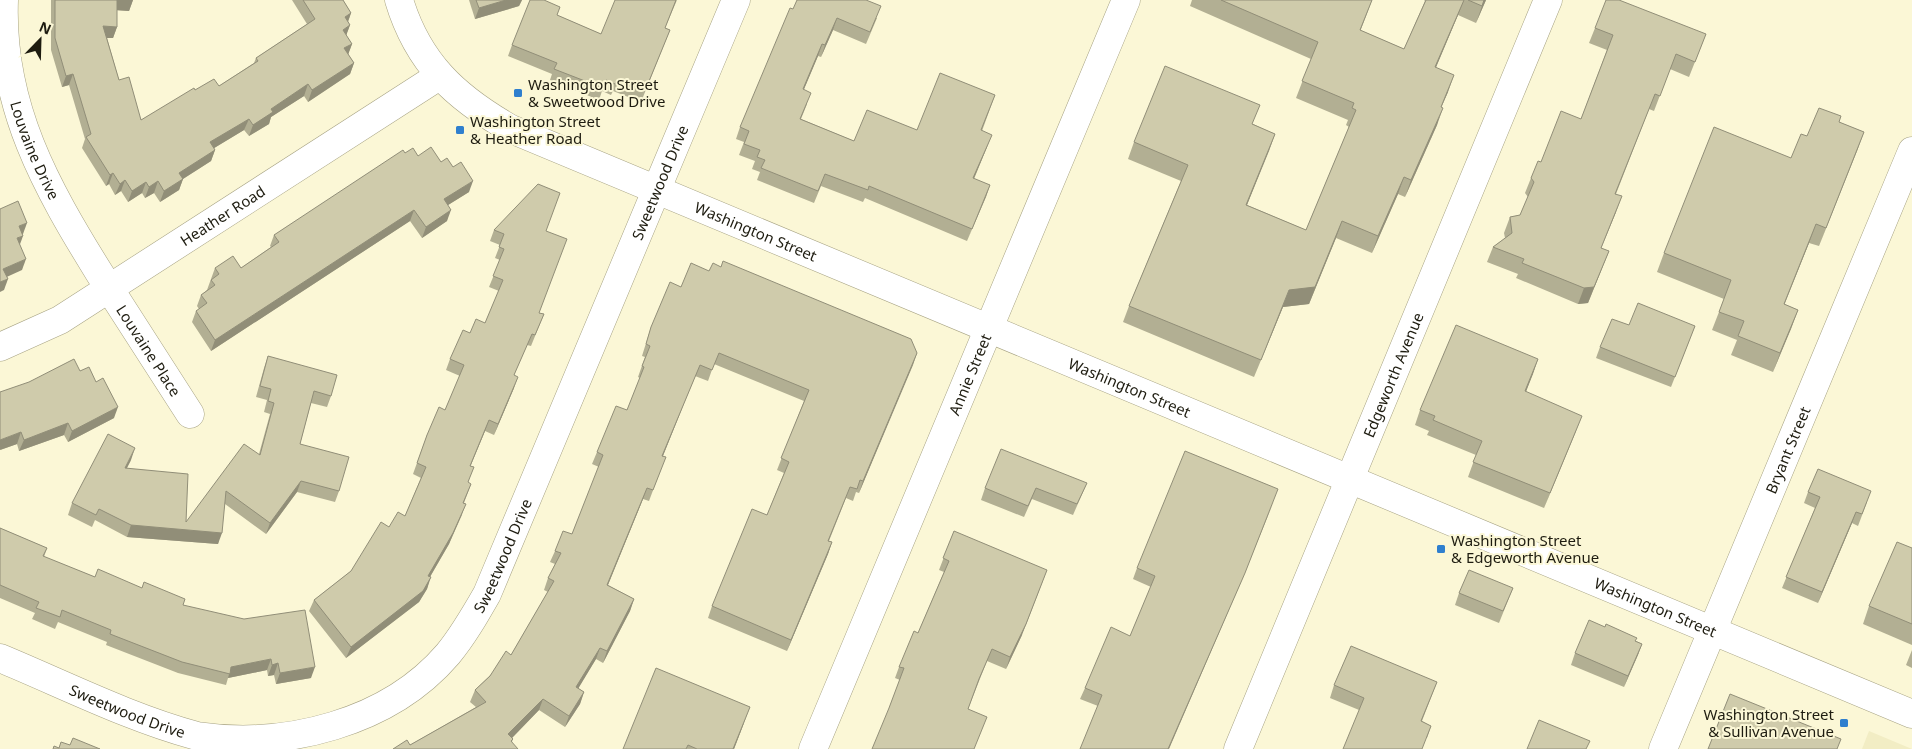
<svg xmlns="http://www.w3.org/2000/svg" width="1912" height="749" viewBox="0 0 1912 749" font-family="'Noto Sans',sans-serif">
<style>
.built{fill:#f2edc4}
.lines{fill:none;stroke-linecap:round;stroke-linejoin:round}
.minor-casing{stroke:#a7a384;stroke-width:29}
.tertiary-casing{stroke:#a7a384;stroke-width:29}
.minor{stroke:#fff;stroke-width:28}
.tertiary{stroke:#fff;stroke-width:28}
.wall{fill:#b2af93}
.shaded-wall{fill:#918e78}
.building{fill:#cfcbab;stroke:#918e78}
.poi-dot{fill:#2f7fce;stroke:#fbf7d6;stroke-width:2}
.labels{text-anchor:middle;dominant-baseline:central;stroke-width:4;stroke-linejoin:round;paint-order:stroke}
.poi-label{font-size:15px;fill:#1e1c10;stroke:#fbf7d6;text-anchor:start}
.street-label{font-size:15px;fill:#1e1c10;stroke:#fbf7d6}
</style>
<rect width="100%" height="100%" fill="#fbf7d6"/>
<polygon class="built" points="1869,731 1912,749 1862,749"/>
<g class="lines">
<g class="minor-casing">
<g id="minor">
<path id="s1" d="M4,0C0,106 46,187 100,274C130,321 160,368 190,414"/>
<path id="s2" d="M0,347L60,320L439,76"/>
<path id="s3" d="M0,658C65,685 130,718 197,736C286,749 389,723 448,654C463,636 475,615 487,594L736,0"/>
<path id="s4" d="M813,749L1126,0"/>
<path id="s5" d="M1238,749L1548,0"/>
<path id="s6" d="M1663,749L1912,151"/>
</g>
</g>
<g class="tertiary-casing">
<g id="tertiary">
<path id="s7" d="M399,0C418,63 455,97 511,129L1912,714"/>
</g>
</g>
<use href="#minor" class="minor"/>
<use href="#tertiary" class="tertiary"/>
</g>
<g class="wall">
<polygon points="51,0 133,0 129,11 117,10 117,27 113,38 107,38 119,80 141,120 195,90 219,86 254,63 256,58 307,24 292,0 343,0 351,13 348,22 350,25 346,35 352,44 348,54 354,63 350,74 308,102 304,96 271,117 269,124 249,136 244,130 214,148 215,150 211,161 183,179 179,190 160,202 154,193 145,198 142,193 128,202 121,191 115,195 109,184 106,186 82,148 85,139 69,85 62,87 51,50"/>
<polygon points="469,0 522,0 519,6 475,19"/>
<polygon points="677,0 665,28 670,30 641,102 613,91 611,95 602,91 599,100 550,80 552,74 508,56 512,45 557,15 601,34"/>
<polygon points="1192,0 1372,0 1360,30 1404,49 1425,1 1424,0 1486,0 1476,23 1458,15 1436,67 1448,92 1441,107 1437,125 1405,197 1398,194 1372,253 1336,238 1309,304 1283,307 1254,377 1123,322 1129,306 1181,181 1128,159 1134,142 1253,124 1275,134 1247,205 1306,230 1349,127 1346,125 1348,120 1296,98 1311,59 1190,6"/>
<polygon points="793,9 877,18 866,44 833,30 821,57 818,56 804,89 807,104 801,119 854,141 917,130 995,95 982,131 987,147 974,179 990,185 967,241 865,198 863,202 821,186 814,203 757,180 760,172 752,169 755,161 739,155 744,142 736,139 740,127"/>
<polygon points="1595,28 1706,34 1689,77 1670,69 1654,111 1649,109 1616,194 1616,212 1601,248 1609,251 1588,303 1578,304 1516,278 1518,274 1487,262 1493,247 1505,238 1504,233 1510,217 1520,215 1528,197 1525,193 1531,178 1541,162 1581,119 1607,50 1589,43"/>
<polygon points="1839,122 1864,132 1819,246 1809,243 1784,304 1798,310 1773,372 1731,355 1737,340 1712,330 1724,299 1657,272 1664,253 1791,158"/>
<polygon points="405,153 441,162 469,192 448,205 447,221 422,238 410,221 211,351 192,322 196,311 199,309 197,306 201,295 207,290 215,268 241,268 271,247 270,246 274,235"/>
<polygon points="494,230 546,231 539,313 544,314 531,346 527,345 514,375 514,388 494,435 485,431 470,466 468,483 471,484 464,503 462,515 449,544 430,577 427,589 419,602 346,658 309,611 314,600 351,571 389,527 405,516 421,478 413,474 427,435 445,410 460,376 446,370 450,359 470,333 485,323 499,291 489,287 500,260 495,258 500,245 490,241"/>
<polygon points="709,271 917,353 859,493 856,492 853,501 846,498 829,541 832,542 828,554 787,651 708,618 712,606 767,515 784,473 777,470 804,401 714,364 708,381 695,376 663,456 661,469 649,501 643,499 608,585 634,599 630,611 603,663 596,659 578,688 584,692 580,704 565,727 539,710 512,738 513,739 512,742 410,745 476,707 470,702 475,690 511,655 548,592 544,590 548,578 555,564 550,562 555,551 572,534 599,467 592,464 597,452 627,410 640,378 638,377 645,357 642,356 651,327 681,287"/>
<polygon points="1629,325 1695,326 1671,387 1596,358 1600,347"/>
<polygon points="268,356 331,396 327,407 311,403 300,444 339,491 335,502 297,492 266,534 225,504 218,544 127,537 95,520 92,527 68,515 72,503 131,460 127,468 186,522 259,454 270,414 264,412 267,400 256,397 264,368"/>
<polygon points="1538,359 1526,392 1576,431 1544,508 1468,477 1476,455 1427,435 1429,431 1415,425 1420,410"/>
<polygon points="80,371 114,418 68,442 64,435 19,451 17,444 0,450"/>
<polygon points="1087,483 1073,515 1032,499 1024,517 981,500 985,488"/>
<polygon points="1808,492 1867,502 1858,526 1852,523 1818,603 1782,588 1815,508 1804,503"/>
<polygon points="0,528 47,548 44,557 95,577 183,605 311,678 276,684 274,675 268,676 267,670 228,678 226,685 178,673 106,645 107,642 58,622 55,629 32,619 35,613 0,598"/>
<polygon points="954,531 1022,635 1006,669 987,661 968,709 983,728 889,708 900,680 895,678 899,667 918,633 944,572 939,570"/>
<polygon points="1912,548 1912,645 1863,624 1869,606"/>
<polygon points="1137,568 1240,584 1098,706 1080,699 1085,688 1130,636 1151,587 1133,579"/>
<polygon points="1513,588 1499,623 1455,605 1459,593"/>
<polygon points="1636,641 1642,644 1624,687 1571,665 1575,653"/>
<polygon points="1912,650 1912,668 1906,665"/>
<polygon points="1437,682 1422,721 1431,726 1427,738 1330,698 1334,685"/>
<polygon points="744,723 734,749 623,749"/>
</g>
<g class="shaded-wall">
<polygon points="116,0 133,0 129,11 113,10"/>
<polygon points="506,0 522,0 519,6 475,19 479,8"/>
<polygon points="1372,0 1366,16 1354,47 1360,30"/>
<polygon points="1464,0 1458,15 1429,84 1435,67"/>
<polygon points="1484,0 1486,0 1476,23 1482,6"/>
<polygon points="351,13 347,24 345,17"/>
<polygon points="837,18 833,30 821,57 825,45"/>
<polygon points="350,25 346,36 343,30"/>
<polygon points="103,26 117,27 113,38 99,38"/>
<polygon points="352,44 348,55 344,48"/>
<polygon points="822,44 818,56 799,101 803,89"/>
<polygon points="354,63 350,74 308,102 312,90"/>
<polygon points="73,74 69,85 62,87 66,76"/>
<polygon points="1454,75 1448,92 1434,124 1441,107"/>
<polygon points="308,84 304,96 271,117 269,124 249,136 253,125 271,109"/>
<polygon points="1443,108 1437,125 1405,197 1411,180"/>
<polygon points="249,119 244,130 206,153 210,142"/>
<polygon points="1864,132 1857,151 1819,246 1826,228"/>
<polygon points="1275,134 1269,151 1240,222 1246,205"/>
<polygon points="992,135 987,147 969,190 973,178"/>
<polygon points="215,150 211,161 175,184 179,173"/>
<polygon points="113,173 109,184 106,186 110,175"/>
<polygon points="1404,177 1398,194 1372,253 1378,236"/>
<polygon points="183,179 179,190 160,202 164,191"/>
<polygon points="125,180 121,191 115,195 120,184"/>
<polygon points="158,181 154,193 145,198 149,187"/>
<polygon points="473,181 469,192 440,210 444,199"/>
<polygon points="146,182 142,193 128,202 132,191"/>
<polygon points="990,185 986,197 967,241 972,229"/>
<polygon points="1622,196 1616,212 1595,263 1601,248"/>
<polygon points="414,210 410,221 211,351 215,340"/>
<polygon points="451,210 447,221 422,238 426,227"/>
<polygon points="1342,221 1336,238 1309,304 1283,307 1254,377 1261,360 1289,290"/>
<polygon points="27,223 23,234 15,237 19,226"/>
<polygon points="1816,224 1809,243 1777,323 1784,304"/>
<polygon points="23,236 19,247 17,238"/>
<polygon points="1609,251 1588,303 1578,304 1584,288"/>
<polygon points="26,259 22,270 0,280 3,269"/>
<polygon points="8,279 4,290 0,292 0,282"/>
<polygon points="1798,310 1791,329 1773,372 1780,353"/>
<polygon points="917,353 913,365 859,493 863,481"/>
<polygon points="1538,359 1533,374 1520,406 1525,391"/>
<polygon points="700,365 695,376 658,468 662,456"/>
<polygon points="518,377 514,388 494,435 498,424"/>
<polygon points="118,407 114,418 68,442 72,431"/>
<polygon points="1582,416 1576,431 1544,508 1550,493"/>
<polygon points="489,420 485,431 466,477 470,466"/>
<polygon points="68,423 64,435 19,451 24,440"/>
<polygon points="21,432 17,444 0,450 0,440"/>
<polygon points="135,448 131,460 121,479 125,468"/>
<polygon points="301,481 297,492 266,534 270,523"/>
<polygon points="647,488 643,499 603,597 607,585"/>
<polygon points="1274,501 1240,584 1169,749 1168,749"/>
<polygon points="466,504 449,544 424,587 428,576"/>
<polygon points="1856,512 1852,523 1818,603 1822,592"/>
<polygon points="131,525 222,533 218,544 127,537"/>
<polygon points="832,542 828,554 787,651 791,640"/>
<polygon points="1047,570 1022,635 1006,669 1010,657"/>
<polygon points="431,577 427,589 419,602 346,658 351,647"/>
<polygon points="634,599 630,611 603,663 607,651"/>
<polygon points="1642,644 1638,655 1624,687 1628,676"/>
<polygon points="600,648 596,659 572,699 576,687"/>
<polygon points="271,659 267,670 228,678 231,667"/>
<polygon points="278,663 274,675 268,676 272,665"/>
<polygon points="315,667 311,678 276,684 280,673"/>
<polygon points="584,692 580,704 565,727 569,716"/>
<polygon points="543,699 539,710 504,746 508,734"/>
<polygon points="750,707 734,749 733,749"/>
</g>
<g class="building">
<polygon points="55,0 117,0 117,27 103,26 119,80 129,77 141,120 194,88 195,90 214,79 219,86 258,61 256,58 315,19 303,0 343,0 351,13 345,17 350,25 343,30 352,44 344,48 354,63 312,90 308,84 271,109 273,112 253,125 249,119 210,142 215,150 179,173 183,179 164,191 158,181 149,187 146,182 132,191 125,180 120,184 113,173 110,175 86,137 91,134 73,74 66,76 55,38"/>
<polygon points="476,0 506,0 479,8"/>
<polygon points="530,0 544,0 560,7 557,15 601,34 615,0 676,0 665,28 670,30 645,91 617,80 615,84 606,80 603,88 554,69 557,63 512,45"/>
<polygon points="797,0 866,0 881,6 870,32 837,18 825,45 822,44 803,89 811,93 800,119 854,141 867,110 917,130 940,73 995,95 981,130 992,135 973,178 990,185 972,229 869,186 868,190 825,174 818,191 761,168 765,160 757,157 760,150 744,144 749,131 740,127 790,8 793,9"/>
<polygon points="1221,0 1372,0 1360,30 1404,49 1426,0 1464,0 1435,67 1454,75 1441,107 1443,108 1411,180 1404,177 1378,236 1342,221 1315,287 1289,290 1261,360 1129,306 1188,165 1134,142 1165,66 1260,105 1252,124 1275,134 1246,205 1306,230 1356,110 1352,108 1354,103 1302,81 1318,42"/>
<polygon points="1468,0 1484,0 1482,6"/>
<polygon points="1606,0 1619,0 1706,34 1695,62 1676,54 1660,96 1655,94 1615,194 1622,196 1601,248 1609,251 1594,287 1584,288 1522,263 1524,259 1493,247 1512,233 1510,217 1520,215 1534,182 1531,178 1538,161 1541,162 1561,111 1581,119 1613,35 1595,28"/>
<polygon points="1819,108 1841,116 1839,122 1864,132 1826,228 1816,224 1784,304 1798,310 1780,353 1738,336 1744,321 1719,312 1731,280 1664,253 1714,127 1791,158 1801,134 1807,136"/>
<polygon points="431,147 441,162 447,158 453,167 461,162 473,181 444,199 451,210 426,227 414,210 215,340 196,311 207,303 201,295 215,285 211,280 219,274 215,268 233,256 241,268 279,242 274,235 403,150 405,153 413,148 418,156"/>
<polygon points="538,184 560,193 546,231 567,239 539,313 544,314 535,335 532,334 514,375 518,377 498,424 489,420 470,466 474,467 468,482 471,484 463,503 466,504 453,533 428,576 431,577 423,591 351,647 314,600 351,571 381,522 389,527 398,512 405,516 426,467 417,463 427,435 439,407 445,410 464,365 450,359 463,330 470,333 476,319 485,323 503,280 493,276 504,249 499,247 504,234 494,230"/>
<polygon points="18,201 27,223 19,226 23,236 17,238 26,259 3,269 8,279 0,282 0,209"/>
<polygon points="723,261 911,339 917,353 863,481 860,480 857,489 850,487 828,541 832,542 791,640 712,606 752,509 767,515 789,462 781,458 809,390 719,353 712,370 700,365 662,456 666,457 653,490 647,488 607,585 634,599 607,651 600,648 576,687 584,692 569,716 543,699 508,734 513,739 511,741 518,749 393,749 407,740 410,745 486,702 475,690 490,676 506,651 511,655 554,581 548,578 561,553 555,551 563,531 572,534 603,455 597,452 616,406 627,410 644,367 642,366 650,346 646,344 651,327 670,282 681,287 691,263 709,271 713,263 721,267"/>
<polygon points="1638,303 1695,326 1675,377 1600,347 1612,319 1629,325"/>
<polygon points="1456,325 1538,359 1525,391 1582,416 1550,493 1473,462 1482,441 1433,420 1435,416 1420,410"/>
<polygon points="268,356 337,375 331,396 314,391 300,444 349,457 339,491 301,481 270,523 226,491 222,533 131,525 99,509 96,515 72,503 108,434 135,448 125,468 188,474 186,522 244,444 260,455 274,403 268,401 271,389 260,386"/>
<polygon points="74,359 80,371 89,367 96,382 103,378 118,407 72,431 68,423 24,440 21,432 0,440 0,392 29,382"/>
<polygon points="1001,449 1087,483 1077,504 1036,488 1028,506 985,488"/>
<polygon points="1185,451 1278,489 1245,573 1168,749 1080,749 1102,695 1085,688 1111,627 1130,636 1155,576 1137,568"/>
<polygon points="1818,469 1871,491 1862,514 1856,512 1822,592 1786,577 1820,497 1808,492"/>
<polygon points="0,528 47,548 43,556 95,577 98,569 142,588 144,582 185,599 183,605 244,619 305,610 315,667 280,673 278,663 272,665 271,659 231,667 230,674 182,662 110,634 111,630 62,610 60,617 36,608 39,602 0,585"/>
<polygon points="954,531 1047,570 1026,624 1010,657 992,649 979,679 968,709 987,717 974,749 872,749 889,708 904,668 899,667 914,631 918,633 949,561 943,558"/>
<polygon points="1897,542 1912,548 1912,624 1869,606"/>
<polygon points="1469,570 1513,588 1503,611 1459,593"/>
<polygon points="1589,620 1605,627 1606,624 1637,638 1635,641 1642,644 1628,676 1575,653"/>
<polygon points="1351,646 1437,682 1421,721 1431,726 1422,749 1343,749 1364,698 1334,685"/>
<polygon points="656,668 750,707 733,749 697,749 688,745 686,749 623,749"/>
<polygon points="1730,694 1841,739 1837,749 1708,749"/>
<polygon points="1539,720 1590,741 1586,749 1527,749"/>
<polygon points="73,738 100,749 53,749 54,746 59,748 61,742 70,745"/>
</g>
<g class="poi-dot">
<rect x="513" y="88" width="10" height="10" rx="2.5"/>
<rect x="455" y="125" width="10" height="10" rx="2.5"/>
<rect x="1436" y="544" width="10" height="10" rx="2.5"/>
<rect x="1839" y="718" width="10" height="10" rx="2.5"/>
</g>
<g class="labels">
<g class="poi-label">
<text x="528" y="84">Washington Street<tspan x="528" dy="17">&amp; Sweetwood Drive</tspan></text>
<text x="470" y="121">Washington Street<tspan x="470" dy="17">&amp; Heather Road</tspan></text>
<text x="1451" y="540">Washington Street<tspan x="1451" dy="17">&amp; Edgeworth Avenue</tspan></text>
<text x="1834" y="714" text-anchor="end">Washington Street<tspan x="1834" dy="17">&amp; Sullivan Avenue</tspan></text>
</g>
<g class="street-label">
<text stroke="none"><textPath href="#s1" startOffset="155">Louvaine Drive</textPath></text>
<text stroke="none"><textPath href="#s3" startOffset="1005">Sweetwood Drive</textPath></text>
<text stroke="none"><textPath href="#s2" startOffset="259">Heather Road</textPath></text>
<text stroke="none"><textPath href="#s7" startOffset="441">Washington Street</textPath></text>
<text stroke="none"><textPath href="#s1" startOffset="386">Louvaine Place</textPath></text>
<text stroke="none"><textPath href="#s4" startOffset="406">Annie Street</textPath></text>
<text stroke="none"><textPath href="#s5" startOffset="405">Edgeworth Avenue</textPath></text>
<text stroke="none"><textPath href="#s7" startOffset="846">Washington Street</textPath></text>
<text stroke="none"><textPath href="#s6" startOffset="324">Bryant Street</textPath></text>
<text stroke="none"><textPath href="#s3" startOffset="600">Sweetwood Drive</textPath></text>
<text stroke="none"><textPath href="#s7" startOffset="1416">Washington Street</textPath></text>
<text stroke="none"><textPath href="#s3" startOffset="138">Sweetwood Drive</textPath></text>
</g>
</g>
<g transform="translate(40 40) rotate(23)" stroke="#fbf7d6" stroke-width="4" paint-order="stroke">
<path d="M0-4L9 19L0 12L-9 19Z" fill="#1e1c10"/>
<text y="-8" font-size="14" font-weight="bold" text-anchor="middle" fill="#1e1c10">N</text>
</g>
</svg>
